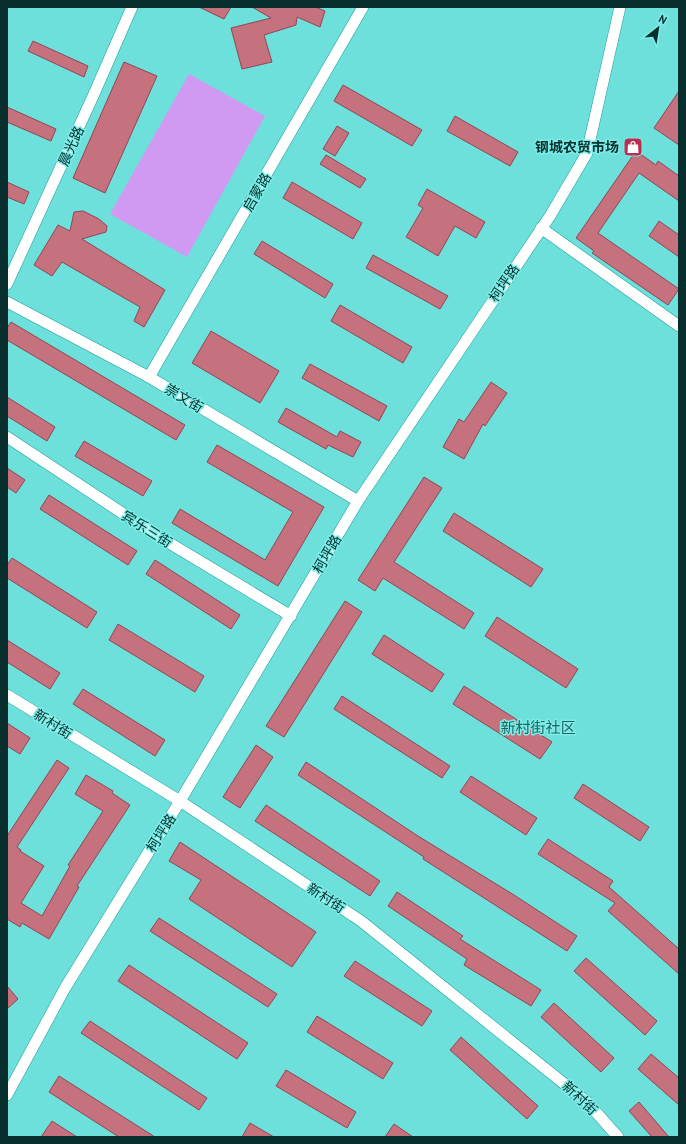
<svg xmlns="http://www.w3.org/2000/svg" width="686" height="1144" viewBox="0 0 686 1144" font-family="'PT Sans','Noto Sans SC',sans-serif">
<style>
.green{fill:#d09af2}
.building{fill:#c5727e;stroke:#924552}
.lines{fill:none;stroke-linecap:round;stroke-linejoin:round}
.street-casing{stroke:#159e99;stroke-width:12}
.street{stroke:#fff;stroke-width:11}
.labels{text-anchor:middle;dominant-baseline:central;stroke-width:3;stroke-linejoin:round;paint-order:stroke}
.street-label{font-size:14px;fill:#082f2d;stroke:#7bede8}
.poi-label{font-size:14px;font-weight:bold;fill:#082f2d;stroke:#7bede8;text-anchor:end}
.neighbourhood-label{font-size:15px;fill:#24625f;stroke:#7bede8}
</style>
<rect width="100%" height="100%" fill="#6de0db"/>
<polygon class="green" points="189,74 265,116 187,257 110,214"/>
<g class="building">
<polygon points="199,7 231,7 224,19"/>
<polygon points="252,7 315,7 325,11 320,27 297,17 296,25 264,35 272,62 242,69 231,28 271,18"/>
<polygon points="33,41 88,66 84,77 28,51"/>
<polygon points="124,62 157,76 105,193 73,178"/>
<polygon points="343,85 422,130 412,146 334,101"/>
<polygon points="679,91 679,145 654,128"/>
<polygon points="7,107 56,129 51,141 7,122"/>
<polygon points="455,116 518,152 510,166 447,131"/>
<polygon points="337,126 349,133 335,156 323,149"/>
<polygon points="636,151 656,165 658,161 679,176 679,201 639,173 598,233 679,289 668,305 592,253 594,251 576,238"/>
<polygon points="326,155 366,179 360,188 320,164"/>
<polygon points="7,182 29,192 24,204 7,197"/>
<polygon points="292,182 362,223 353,239 283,198"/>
<polygon points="427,189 485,222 476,238 455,226 438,256 406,237 423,208 418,205"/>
<polygon points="83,211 99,219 107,226 106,232 82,239 165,290 144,327 134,321 140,307 62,262 52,276 34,265 58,225 70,231 74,212"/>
<polygon points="659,221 679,235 679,257 649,236"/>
<polygon points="262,241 333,284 325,298 254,254"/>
<polygon points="373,255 448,296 440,309 366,268"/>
<polygon points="340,305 412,347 403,363 331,321"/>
<polygon points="11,322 185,425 176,440 7,340 7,328"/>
<polygon points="211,331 279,371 260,403 192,363"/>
<polygon points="310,364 387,406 379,421 302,378"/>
<polygon points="491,382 507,393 485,426 483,424 464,459 443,447 459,419 464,422"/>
<polygon points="7,397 55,427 47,441 7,416"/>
<polygon points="286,408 337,437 340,431 361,442 353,457 328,445 326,449 278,422"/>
<polygon points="84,441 152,481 143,496 75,456"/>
<polygon points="217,445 324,507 278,586 172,523 180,509 265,560 293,512 207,462"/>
<polygon points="7,468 25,480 16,493 7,487"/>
<polygon points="424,477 442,488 394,562 474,613 464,629 383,578 375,591 358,580"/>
<polygon points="49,495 137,551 128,565 40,509"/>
<polygon points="454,513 543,569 531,587 443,531"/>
<polygon points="12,558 97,612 87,628 7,578 7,565"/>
<polygon points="155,560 240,615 231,629 146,574"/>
<polygon points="345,601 362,612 284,737 266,726"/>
<polygon points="497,617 578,669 566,688 485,636"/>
<polygon points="118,624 204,676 195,692 109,640"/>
<polygon points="384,635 444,674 432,692 372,654"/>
<polygon points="7,640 60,673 50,689 7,662"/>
<polygon points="464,686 552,742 540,759 453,704"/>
<polygon points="83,689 165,740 155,756 73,704"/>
<polygon points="342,696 450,766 442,778 334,709"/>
<polygon points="7,723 30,738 20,754 7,746"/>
<polygon points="256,745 273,757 240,808 223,797"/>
<polygon points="57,760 69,768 17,847 21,850 20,851 44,866 21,903 42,916 70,866 68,865 103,811 75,794 86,775 113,791 112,793 130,805 77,886 79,887 49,939 22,923 20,927 7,919 7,836"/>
<polygon points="306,762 418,836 514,895 577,936 567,951 423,859 424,857 298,775"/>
<polygon points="471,776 537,818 526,835 460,792"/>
<polygon points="583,784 649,827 640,841 574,798"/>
<polygon points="266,805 380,881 370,896 255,821"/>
<polygon points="548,839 613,881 609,887 679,949 679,974 608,911 615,903 538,854"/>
<polygon points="180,842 316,932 292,967 189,899 201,880 169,861"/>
<polygon points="397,892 463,936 460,939 541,990 531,1006 464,965 467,959 388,906"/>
<polygon points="159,918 277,994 268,1007 150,931"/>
<polygon points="586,958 657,1021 645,1035 574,971"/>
<polygon points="355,961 432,1011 422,1026 344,976"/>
<polygon points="129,965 248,1043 237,1059 118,981"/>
<polygon points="7,986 18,999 7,1009"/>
<polygon points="554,1003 614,1058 601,1072 541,1017"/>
<polygon points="317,1016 393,1063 383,1079 307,1032"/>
<polygon points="90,1021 207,1098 199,1110 81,1033"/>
<polygon points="461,1037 538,1106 527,1119 450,1050"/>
<polygon points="651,1054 679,1078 679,1105 638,1069"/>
<polygon points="286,1070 356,1112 347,1128 276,1086"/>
<polygon points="59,1076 155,1137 119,1137 49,1092"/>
<polygon points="639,1102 669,1137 652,1137 629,1111"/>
<polygon points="52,1121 77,1137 41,1137"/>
<polygon points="250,1123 274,1137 242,1137"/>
<polygon points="394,1124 413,1137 385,1137"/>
</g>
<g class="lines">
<g class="street-casing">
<g id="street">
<polyline points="541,228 679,326"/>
<polyline points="7,284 94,94 132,7"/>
<polyline points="7,302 149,377 358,501"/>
<polyline points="149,377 363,7"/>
<polyline points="7,437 151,532 291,616"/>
<polyline points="7,695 180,801 361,921 587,1102 618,1137"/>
<polyline points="7,1095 65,988 180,801 358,501 550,216 587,153 620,7"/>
</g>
</g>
<use href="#street" class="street"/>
</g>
<defs>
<g id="shop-square" transform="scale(1)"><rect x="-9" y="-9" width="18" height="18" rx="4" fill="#bd2d52" stroke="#7bede8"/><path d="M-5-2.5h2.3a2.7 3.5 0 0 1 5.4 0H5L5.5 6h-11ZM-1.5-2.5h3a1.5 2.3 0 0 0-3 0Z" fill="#fff"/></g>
</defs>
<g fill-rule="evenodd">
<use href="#shop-square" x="633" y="147"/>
</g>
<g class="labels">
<g class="street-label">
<text transform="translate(71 146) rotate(-66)">晨光路</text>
<text transform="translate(257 192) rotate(-60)">启蒙路</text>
<text transform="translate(504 283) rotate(-56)">柯坪路</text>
<text transform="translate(184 398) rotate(31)">崇文街</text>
<text transform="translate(147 529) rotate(32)">宾乐三街</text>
<text transform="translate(327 554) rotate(-60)">柯坪路</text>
<text transform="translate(53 724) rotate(32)">新村街</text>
<text transform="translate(161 833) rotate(-58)">柯坪路</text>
<text transform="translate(326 898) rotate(33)">新村街</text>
<text transform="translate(580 1098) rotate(43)">新村街</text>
</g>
<g class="poi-label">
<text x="619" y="147">钢城农贸市场</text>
</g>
<g class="neighbourhood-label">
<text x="538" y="727">新村街社区</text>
</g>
</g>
<rect width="686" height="1144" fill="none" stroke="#082f2d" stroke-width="16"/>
<g transform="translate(658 28) rotate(30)" stroke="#7bede8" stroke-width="3" paint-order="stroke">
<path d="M0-3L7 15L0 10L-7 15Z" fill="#082f2d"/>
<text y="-6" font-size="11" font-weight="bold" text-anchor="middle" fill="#082f2d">N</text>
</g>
</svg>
